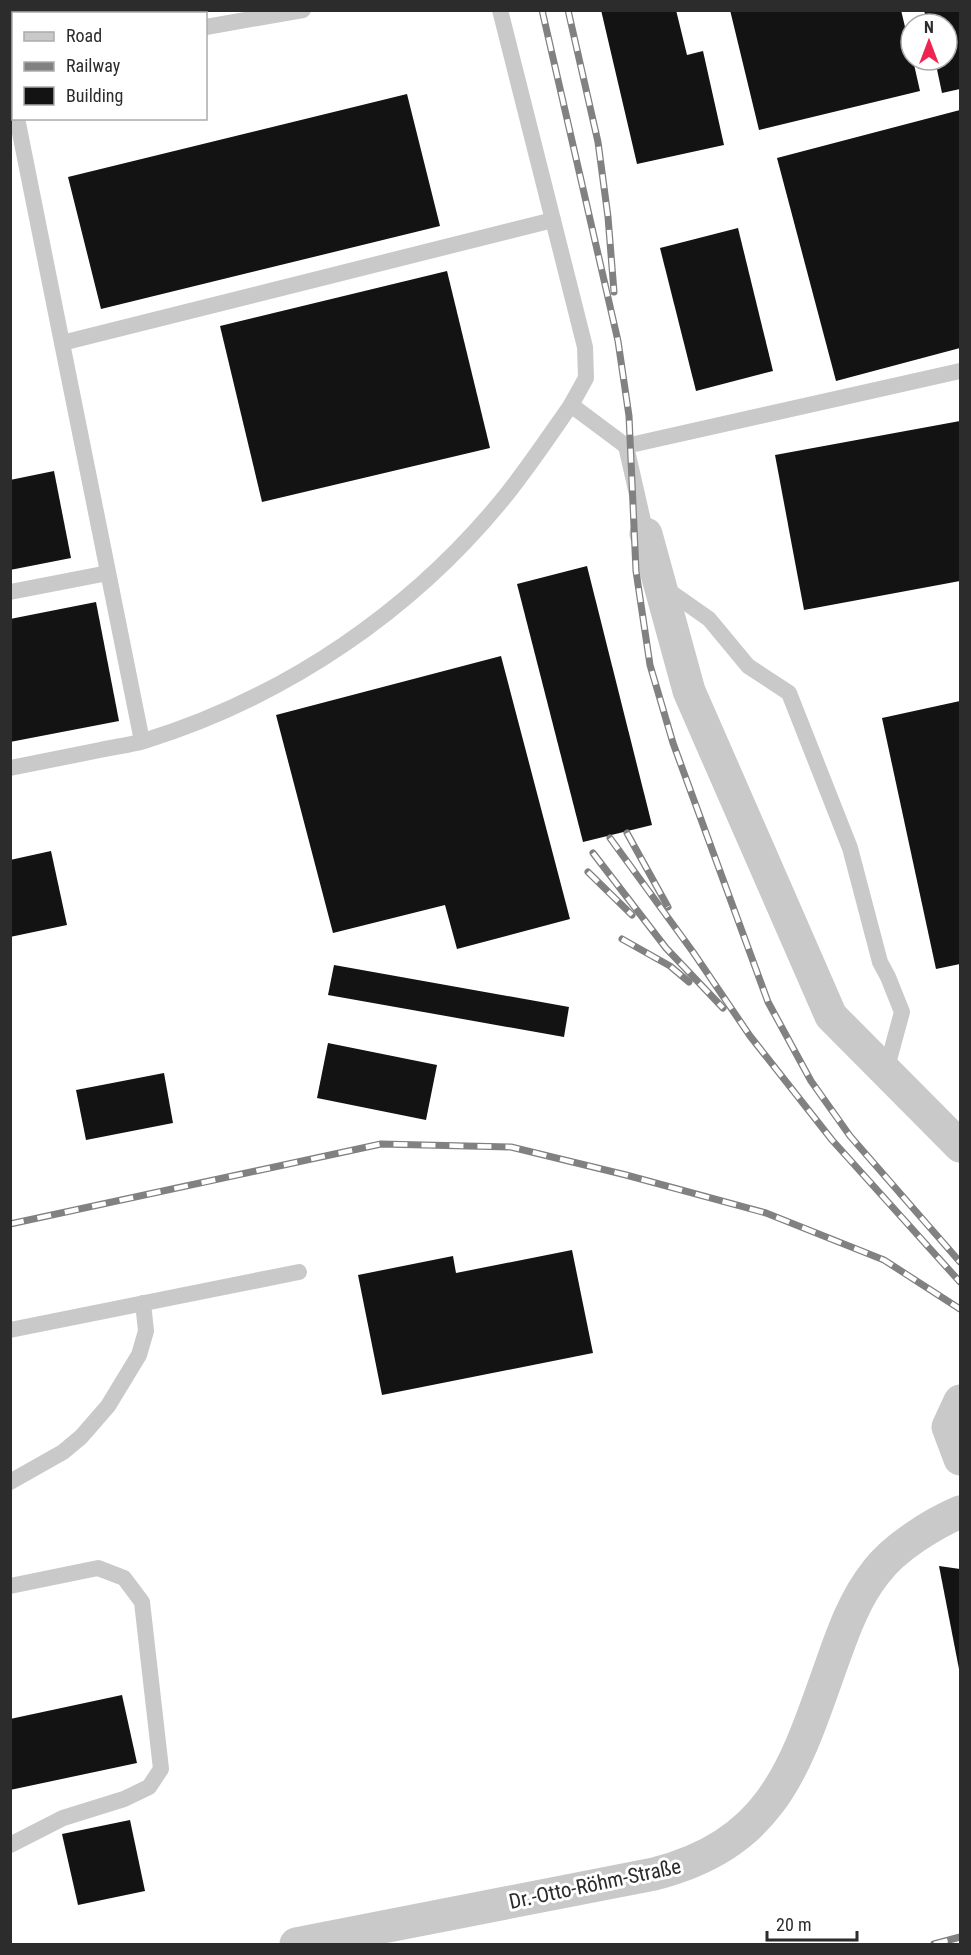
<svg xmlns="http://www.w3.org/2000/svg" width="971" height="1955" viewBox="0 0 971 1955" font-family="'Roboto Condensed',sans-serif">
<style>
.building{fill:#131313}
.lines{fill:none;stroke-linecap:round;stroke-linejoin:round}
.lane{stroke:#c9c9c9;stroke-width:16}
.street{stroke:#c9c9c9;stroke-width:33}
.rail-casing{stroke:#818181;stroke-width:7}
.rail{stroke:#fff;stroke-width:4.5;stroke-dasharray:14;stroke-linecap:butt}
.labels{text-anchor:middle;dominant-baseline:central;stroke-width:6;stroke-linejoin:round;paint-order:stroke}
.street-label{font-size:21px;fill:#2c2c2c;stroke:#fff}
</style>
<rect width="100%" height="100%" fill="#fff"/>
<g class="building">
<polygon points="10,10 88,10 89,14 14,14 14,35 10,36"/>
<polygon points="601,10 676,10 687,55 703,51 724,145 637,164"/>
<polygon points="730,10 901,10 911,52 911,60 913,60 920,91 759,130"/>
<polygon points="924,10 960,10 960,89 942,93 935,60 947,60 947,24 927,24"/>
<polygon points="407,94 440,226 101,309 68,177"/>
<polygon points="960,110 960,348 836,381 777,158"/>
<polygon points="738,228 773,371 696,391 660,248"/>
<polygon points="447,271 490,448 262,502 220,326"/>
<polygon points="960,421 960,581 804,610 775,455"/>
<polygon points="54,471 71,558 10,570 10,480"/>
<polygon points="587,566 652,825 583,842 517,584"/>
<polygon points="96,602 119,721 10,742 10,619"/>
<polygon points="501,656 570,919 457,949 445,905 333,933 276,715"/>
<polygon points="960,701 960,964 936,969 882,718"/>
<polygon points="51,851 67,925 10,937 10,860"/>
<polygon points="334,965 569,1007 564,1037 328,995"/>
<polygon points="328,1043 437,1065 426,1120 317,1098"/>
<polygon points="164,1073 173,1123 86,1140 76,1090"/>
<polygon points="572,1250 593,1353 382,1395 358,1275 453,1256 456,1273"/>
<polygon points="939,1566 960,1569 960,1669 959,1669"/>
<polygon points="122,1695 137,1763 10,1790 10,1719"/>
<polygon points="130,1820 145,1891 78,1905 62,1834"/>
</g>
<g class="lines">
<g class="lane">
<polyline points="500,10 585,347 586,378 571,405 626,446"/>
<polyline points="206,27 303,10"/>
<polyline points="10,59 14,58"/>
<polyline points="10,86 14,101"/>
<polyline points="17,118 62,343"/>
<polyline points="646,534 626,446 960,371"/>
<polyline points="662,586 709,619 748,666 789,693 850,848 880,962 888,977 902,1012 886,1071"/>
<polyline points="10,592 108,573"/>
<polyline points="142,741 62,343 553,220"/>
<path d="M10,768C40,762 70,756 100,750C114,747 130,745 144,741C286,697 414,610 507,494C530,465 550,435 571,405"/>
<polyline points="10,1330 299,1272"/>
<polyline points="10,1482 63,1452 81,1437 108,1406 139,1355 146,1331 143,1303"/>
<polyline points="10,1586 98,1568 124,1578 142,1602 161,1769 149,1787 124,1799 63,1818 10,1845"/>
</g>
<g class="street">
<polyline points="646,534 689,691 831,1016 960,1146"/>
<polyline points="960,1401 948,1427 960,1459"/>
<path d="M296,1944L654,1874C774,1843 795,1767 832,1663C843,1632 855,1598 876,1572C894,1548 932,1524 960,1512"/>
</g>
<g class="rail-casing">
<g id="rail">
<polyline points="542,10 618,341 629,416 636,571 650,665 673,743 768,1002 811,1081 850,1136 960,1262"/>
<polyline points="568,10 598,142 608,217 614,292"/>
<polyline points="627,833 668,907"/>
<polyline points="610,838 693,952 750,1036 832,1140 960,1282"/>
<polyline points="593,853 666,948 723,1008"/>
<polyline points="588,872 632,915"/>
<polyline points="622,939 670,966 689,982"/>
<polyline points="10,1224 381,1144 511,1147 626,1175 766,1213 884,1260 960,1309"/>
<polyline points="934,1944 960,1937"/>
</g>
</g>
<use href="#rail" class="rail"/>
</g>
<g class="labels">
<g class="street-label">
<text transform="translate(595 1884) rotate(-12)">Dr.-Otto-Röhm-Straße</text>
</g>
</g>
<rect width="971" height="1955" fill="none" stroke="#2c2c2c" stroke-width="24"/>
<rect x="12" y="12" width="195" height="108" fill="#ffffff" stroke="#ababab" stroke-width="1.5"/>
<rect x="24" y="32" width="30" height="9" fill="#c9c9c9" stroke="#ababab" stroke-width="1.5"/>
<text x="66" y="42" font-size="18" fill="#2c2c2c">Road</text>
<rect x="24" y="62" width="30" height="9" fill="#818181" stroke="#ababab" stroke-width="1.5"/>
<text x="66" y="72" font-size="18" fill="#2c2c2c">Railway</text>
<rect x="24" y="87" width="30" height="18" fill="#131313" stroke="#ababab" stroke-width="1.5"/>
<text x="66" y="102" font-size="18" fill="#2c2c2c">Building</text>
<g transform="translate(929 42)"><circle r="28" fill="#ffffff" stroke="#ababab" stroke-width="1.5"/>
<path d="M0-4.5L10 22L0 15L-10 22Z" fill="#ed254f"/>
<text y="-9" font-size="16" font-weight="bold" text-anchor="middle" fill="#2c2c2c">N</text>
</g>
<path d="M767 1931v9h90v-9" fill="none" stroke="#2c2c2c" stroke-width="3"/>
<text x="776" y="1931" font-size="18" fill="#2c2c2c" stroke="#ffffff" stroke-width="4.5" paint-order="stroke">20 m</text>
</svg>
